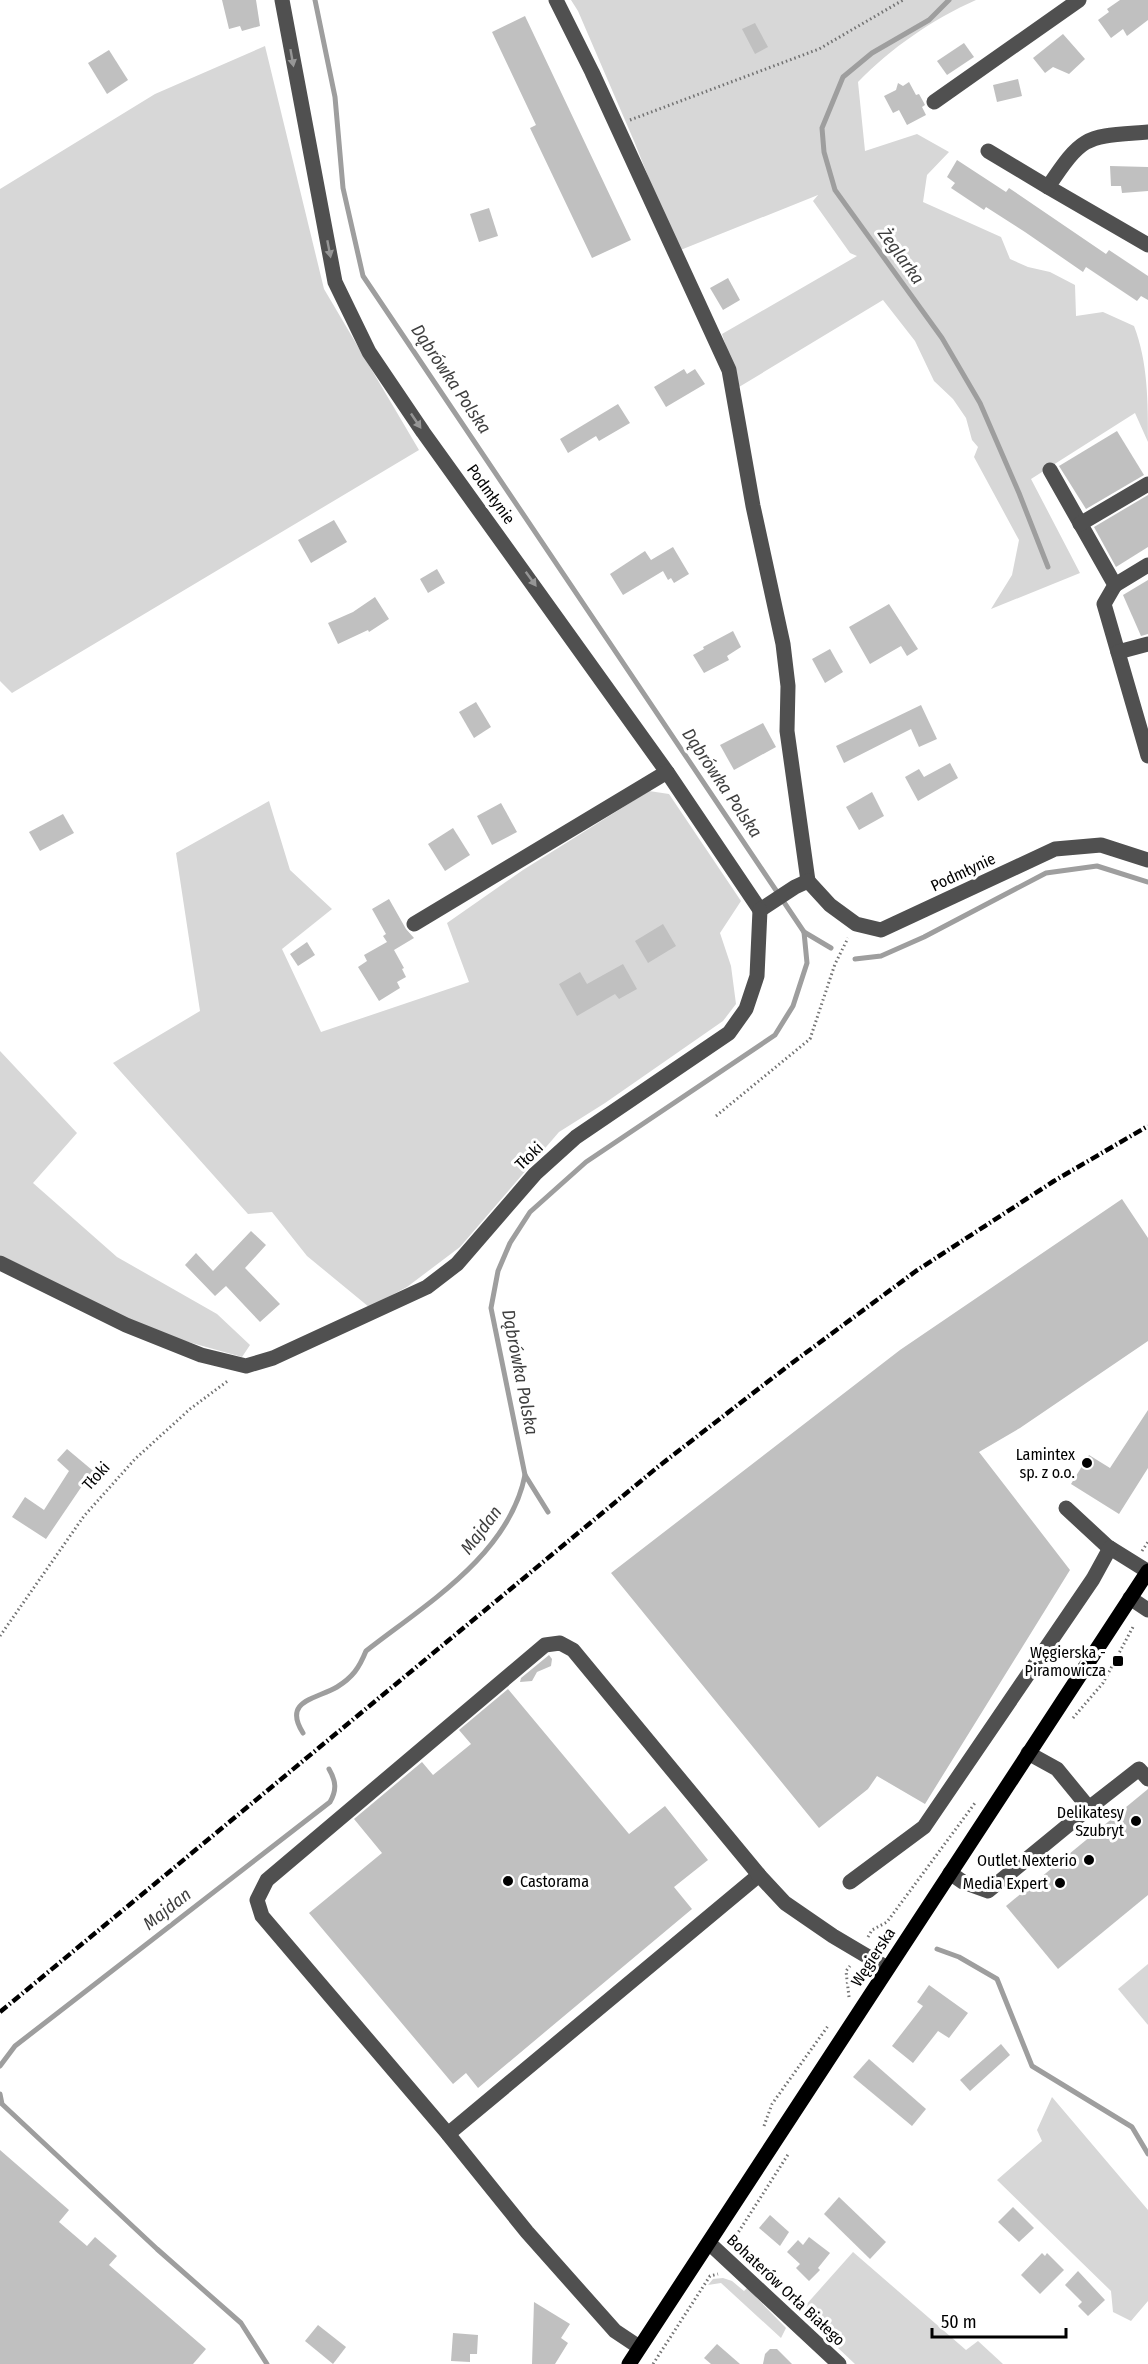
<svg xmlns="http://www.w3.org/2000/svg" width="1148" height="2364" viewBox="0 0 1148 2364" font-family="'Fira Sans Condensed',sans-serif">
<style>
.green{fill:#d7d7d7}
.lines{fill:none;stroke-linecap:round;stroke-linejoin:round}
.stream{stroke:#9e9e9e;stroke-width:5}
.building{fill:#c0c0c0}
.path{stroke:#727272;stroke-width:3;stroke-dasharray:1.5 3;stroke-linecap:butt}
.minor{stroke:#505050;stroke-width:15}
.major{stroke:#000;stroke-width:15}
.rail{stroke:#000;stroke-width:4.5;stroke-dasharray:9 3 1.5 3;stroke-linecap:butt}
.oneway{fill:#969696}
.poi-dot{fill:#000;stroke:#fff;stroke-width:2}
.labels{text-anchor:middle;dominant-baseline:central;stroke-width:6;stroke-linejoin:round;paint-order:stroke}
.street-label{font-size:16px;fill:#000;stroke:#fff}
.poi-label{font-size:16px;fill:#000;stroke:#fff;text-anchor:end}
.water-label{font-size:18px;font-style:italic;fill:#3f3f3f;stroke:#fff}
</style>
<rect width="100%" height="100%" fill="#fff"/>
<g class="green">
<path d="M571,0H976C933,19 891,48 858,82L865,151L917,134L949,152L927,175L923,202L1001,237L1010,259L1028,267L1050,272L1075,285L1076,316L1103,312L1134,326C1148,362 1148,402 1148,442L1135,413L1031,479L1080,573L991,609L1012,575L1019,540L974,457L978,447L972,440L966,418L953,399L934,381L915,341L883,300L739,387L722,334L857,256L850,253L813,201L818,195L678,251L634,141L578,11Z"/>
<polygon points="265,46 324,289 419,450 12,693 0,681 0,189 155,94"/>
<polygon points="649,791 669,794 741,901 720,933 731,966 736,1004 723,1021 605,1103 559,1132 460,1247 407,1287 369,1307 307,1256 272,1212 248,1214 113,1063 200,1011 176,853 269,801 290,870 332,909 282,949 321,1032 469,982 447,923 523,870"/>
<polygon points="0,1051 77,1133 33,1183 117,1257 217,1314 250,1345 242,1357 156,1333 0,1255"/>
<polygon points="1148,1964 1148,2025 1118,1989"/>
<polygon points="1052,2097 1148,2210 1148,2301 1131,2321 1113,2312 1111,2291 997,2180 1042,2141 1037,2130"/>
<polygon points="853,2252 966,2350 978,2341 1003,2364 855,2364 837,2347 805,2306"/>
<polygon points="723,2278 732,2281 744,2291 747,2288 786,2328 781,2338 721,2283 708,2285 713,2279"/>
</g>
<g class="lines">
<g class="stream">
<polyline points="315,0 335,97 343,188 363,276 804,932 807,963 793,1006 775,1035 586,1162 530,1212 510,1243 498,1271 491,1308 525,1475 548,1512"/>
<polyline points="949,0 929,20 872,53 843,77 822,128 824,152 835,190 942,338 980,403 1019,493 1048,567"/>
<polyline points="804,932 831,948"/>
<polyline points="855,959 881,956 924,937 1046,873 1097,866 1148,882"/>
<path d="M303,1733C282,1700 317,1699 337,1687C353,1677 359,1668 366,1651C426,1604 509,1555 525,1475"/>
<polyline points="937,1949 959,1957 997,1979 1032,2066 1132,2127 1148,2154"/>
<path d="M0,2066L15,2046L330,1802C337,1790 336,1781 329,1769"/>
<polyline points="0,2094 2,2104 157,2249 241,2323 267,2364"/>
</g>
</g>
<g class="building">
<polygon points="222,0 256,0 260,26 242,31 240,26 229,29"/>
<polygon points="1120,0 1148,0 1148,20 1127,36 1123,29 1111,38 1098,20 1109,12 1107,9"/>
<polygon points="525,16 631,240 592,258 530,128 536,125 492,32"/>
<polygon points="755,23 768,47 755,54 742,29"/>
<polygon points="1063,34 1085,59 1069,74 1053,67 1045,73 1033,58"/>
<polygon points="964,43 974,57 947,75 937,61"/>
<polygon points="109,50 128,80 107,94 88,63"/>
<polygon points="1018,79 1022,96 997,102 993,85"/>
<polygon points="909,82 916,95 919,94 924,103 925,105 922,107 926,115 907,125 899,110 893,113 884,96 896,90 898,83 903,86"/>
<polygon points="957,160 1006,192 1009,188 1106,254 1109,250 1148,276 1148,300 1141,296 1137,301 1086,267 1083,272 1025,232 986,207 984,210 951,188 955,183 947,177"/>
<polygon points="1110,166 1148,167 1148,191 1122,193 1121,186 1111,186"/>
<polygon points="489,208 498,236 479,242 470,214"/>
<polygon points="728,278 740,300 723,310 710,288"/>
<polygon points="684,369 687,374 695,369 705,384 666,407 654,387"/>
<polygon points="618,404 630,423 599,441 596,436 568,453 560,439"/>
<polygon points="1117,431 1144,475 1086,509 1059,466"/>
<polygon points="1148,495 1148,547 1116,567 1094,527"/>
<polygon points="334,520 347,542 311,563 298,540"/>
<polygon points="673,547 689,574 674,583 671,578 668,580 663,571 623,595 610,574 645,551 651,560"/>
<polygon points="437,569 445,583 428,593 420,579"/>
<polygon points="1148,580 1148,634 1141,636 1123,595"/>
<polygon points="375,597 389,619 369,632 368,630 338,644 328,623 353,612"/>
<polygon points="889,604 918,649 907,656 901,646 870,664 849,627"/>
<polygon points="733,631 741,647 727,656 729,660 704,673 693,655 704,649 703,647"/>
<polygon points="830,649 843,672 825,683 812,659"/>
<polygon points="476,702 491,727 474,738 459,712"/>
<polygon points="921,705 937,739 919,747 911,729 844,763 836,746"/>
<polygon points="763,723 776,747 734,770 720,745"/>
<polygon points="950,763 958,778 918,801 905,777 919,769 924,777"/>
<polygon points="872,792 884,816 859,830 846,807"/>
<polygon points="501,803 517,832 492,845 477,816"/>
<polygon points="63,814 74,833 40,851 29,832"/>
<polygon points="453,828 470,855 445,871 428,844"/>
<polygon points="389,899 406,929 414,938 394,950 404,968 402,969 406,977 397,982 400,988 379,1001 358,967 367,961 364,955 387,942 383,936 386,934 372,909"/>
<polygon points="663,924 676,946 648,963 635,941"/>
<polygon points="307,942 315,955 298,966 290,954"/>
<polygon points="623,964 637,989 619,999 615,994 577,1016 559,984 580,972 587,984"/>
<polygon points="1122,1199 1148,1238 1148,1341 1020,1428 979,1452 1070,1570 925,1804 877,1776 868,1789 819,1828 611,1573 900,1350"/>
<polygon points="251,1231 266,1245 245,1268 280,1304 260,1322 226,1286 215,1296 185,1265 196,1253 213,1271"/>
<polygon points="1148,1410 1148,1468 1119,1514 1071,1484 1089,1455 1110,1468"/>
<polygon points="67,1449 98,1475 88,1487 84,1483 46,1539 12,1517 25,1497 44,1510 69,1471 57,1460"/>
<polygon points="549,1655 552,1659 551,1666 537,1672 532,1681 520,1682 521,1678"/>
<polygon points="508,1689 629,1834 665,1806 708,1860 674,1887 692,1909 478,2088 466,2073 453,2084 309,1913 382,1853 354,1819 422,1762 433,1775 471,1744 459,1730"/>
<polygon points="1148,1789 1148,1895 1058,1969 1006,1906"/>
<polygon points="929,1985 968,2013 949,2038 938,2031 913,2063 892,2046 923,2006 917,2002"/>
<polygon points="1001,2044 1010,2055 970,2091 960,2080"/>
<polygon points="869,2059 926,2109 912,2126 853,2077"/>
<polygon points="0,2150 69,2210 59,2222 87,2246 95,2237 117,2256 109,2265 206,2349 193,2364 0,2364"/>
<polygon points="839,2197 886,2242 870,2259 824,2214"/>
<polygon points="1013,2207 1034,2228 1019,2242 998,2222"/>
<polygon points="770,2215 789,2232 780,2246 759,2228"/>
<polygon points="809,2237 830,2253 818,2268 820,2270 809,2281 796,2268 800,2264 787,2252 798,2240 803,2245"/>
<polygon points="1042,2253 1045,2256 1047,2253 1064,2270 1040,2294 1021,2275"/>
<polygon points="1078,2271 1105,2300 1088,2316 1078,2306 1082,2302 1065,2285"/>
<polygon points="534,2302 570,2324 561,2338 568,2343 555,2364 532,2364"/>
<polygon points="318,2325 346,2347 333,2364 305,2341"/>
<polygon points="453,2333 478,2335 477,2354 470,2354 470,2362 451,2361"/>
<polygon points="717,2344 740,2364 711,2364 704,2358"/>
<polygon points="770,2349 777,2349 792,2364 763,2364 765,2354"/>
</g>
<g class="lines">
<g class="path">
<polyline points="630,120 819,49 903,0"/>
<polyline points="716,1116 810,1039 835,964 848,938"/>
<polyline points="1142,1551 1148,1542"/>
<polyline points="0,1636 84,1516 135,1459 190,1409 229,1380"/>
<polyline points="1073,1718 1103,1683 1133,1627"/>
<polyline points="868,1937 872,1930 887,1922 975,1803"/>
<polyline points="849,1997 846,1971 850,1966"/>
<polyline points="764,2126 772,2104 828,2026"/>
<polyline points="735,2244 734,2239 789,2153"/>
<polyline points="653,2364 710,2276 718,2274"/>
</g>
<g class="minor">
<polyline points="282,0 335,282 369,352 423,432 667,772 760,910"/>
<polyline points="556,0 592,72 729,370 753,506 783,644 788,686 787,731 808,881"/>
<polyline points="934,102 1079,0"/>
<path d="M1148,132C1086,137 1084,133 1048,187L1148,245"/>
<polyline points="988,151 1048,187"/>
<polyline points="1050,470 1115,585 1104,604 1148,756"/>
<polyline points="1080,524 1148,484"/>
<polyline points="1115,585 1148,565"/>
<polyline points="1118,652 1148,644"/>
<polyline points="760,910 795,887 808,881 830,905 856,924 881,930 1055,849 1101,845 1148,860"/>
<polyline points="414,924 667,772"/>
<polyline points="0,1263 126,1325 201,1355 246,1366 273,1358 427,1287 457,1264 535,1174 576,1137 729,1033 746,1009 757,976 760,910"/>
<polyline points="1066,1508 1107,1546 1147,1571"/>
<polyline points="1130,1598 1148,1610"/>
<polyline points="1089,1808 1139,1769 1148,1779"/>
<polyline points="950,1873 963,1882 988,1891 1089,1808 1057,1769 1028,1753"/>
<polyline points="850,1882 924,1827 1093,1579 1110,1548"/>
<polyline points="448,2134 759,1875"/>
<polyline points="709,2243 839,2364"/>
<polyline points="639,2347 615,2331 527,2232 448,2134 262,1916 257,1900 267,1880 545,1645 560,1643 573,1650 759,1875 785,1903 833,1936 887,1968"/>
</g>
<polyline class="major" points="629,2364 1148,1571"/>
<polyline class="rail" points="0,2012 659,1466 788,1366 916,1271 1054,1181 1148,1126"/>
</g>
<defs><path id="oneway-solid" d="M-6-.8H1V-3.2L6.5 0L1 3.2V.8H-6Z" transform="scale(1.5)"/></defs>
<g class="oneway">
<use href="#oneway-solid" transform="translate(292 58) rotate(80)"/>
<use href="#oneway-solid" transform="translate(329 249) rotate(79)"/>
<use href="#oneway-solid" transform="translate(416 421) rotate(56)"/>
<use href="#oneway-solid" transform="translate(531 579) rotate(54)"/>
</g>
<g class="poi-dot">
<circle cx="1087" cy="1463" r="6"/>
<rect x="1112" y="1655" width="12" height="12" rx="3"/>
<circle cx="1136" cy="1821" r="6"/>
<circle cx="1089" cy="1860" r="6"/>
<circle cx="508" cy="1881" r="6"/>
<circle cx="1060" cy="1883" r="6"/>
</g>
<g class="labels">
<g class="street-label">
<text transform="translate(491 494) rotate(54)">Podmłynie</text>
<text transform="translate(963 872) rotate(-25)">Podmłynie</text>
<text transform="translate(529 1156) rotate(-44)">Tłoki</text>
<text transform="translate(96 1476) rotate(-48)">Tłoki</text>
<text transform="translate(873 1957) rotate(-57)">Węgierska</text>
<text transform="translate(786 2290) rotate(43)">Bohaterów Orła Białego</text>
</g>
<g class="poi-label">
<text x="1075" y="1454">Lamintex<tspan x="1075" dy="18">sp. z o.o.</tspan></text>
<text x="1106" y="1652">Węgierska -<tspan x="1106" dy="18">Piramowicza</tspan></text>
<text x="1124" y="1812">Delikatesy<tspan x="1124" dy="18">Szubryt</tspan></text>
<text x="1077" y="1860">Outlet Nexterio</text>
<text x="520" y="1881" text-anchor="start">Castorama</text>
<text x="1048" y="1883">Media Expert</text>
</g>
<g class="water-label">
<text transform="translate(901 256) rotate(54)">Żeglarka</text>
<text transform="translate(451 379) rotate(56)">Dąbrówka Polska</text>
<text transform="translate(722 783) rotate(56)">Dąbrówka Polska</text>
<text transform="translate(520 1372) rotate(79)">Dąbrówka Polska</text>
<text transform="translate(481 1530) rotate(-53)">Majdan</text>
<text transform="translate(167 1909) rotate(-38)">Majdan</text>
</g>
</g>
<path d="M932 2328v9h134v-9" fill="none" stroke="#000000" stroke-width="3"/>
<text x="941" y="2328" font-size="18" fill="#000000" stroke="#ffffff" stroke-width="4.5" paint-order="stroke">50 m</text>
</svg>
